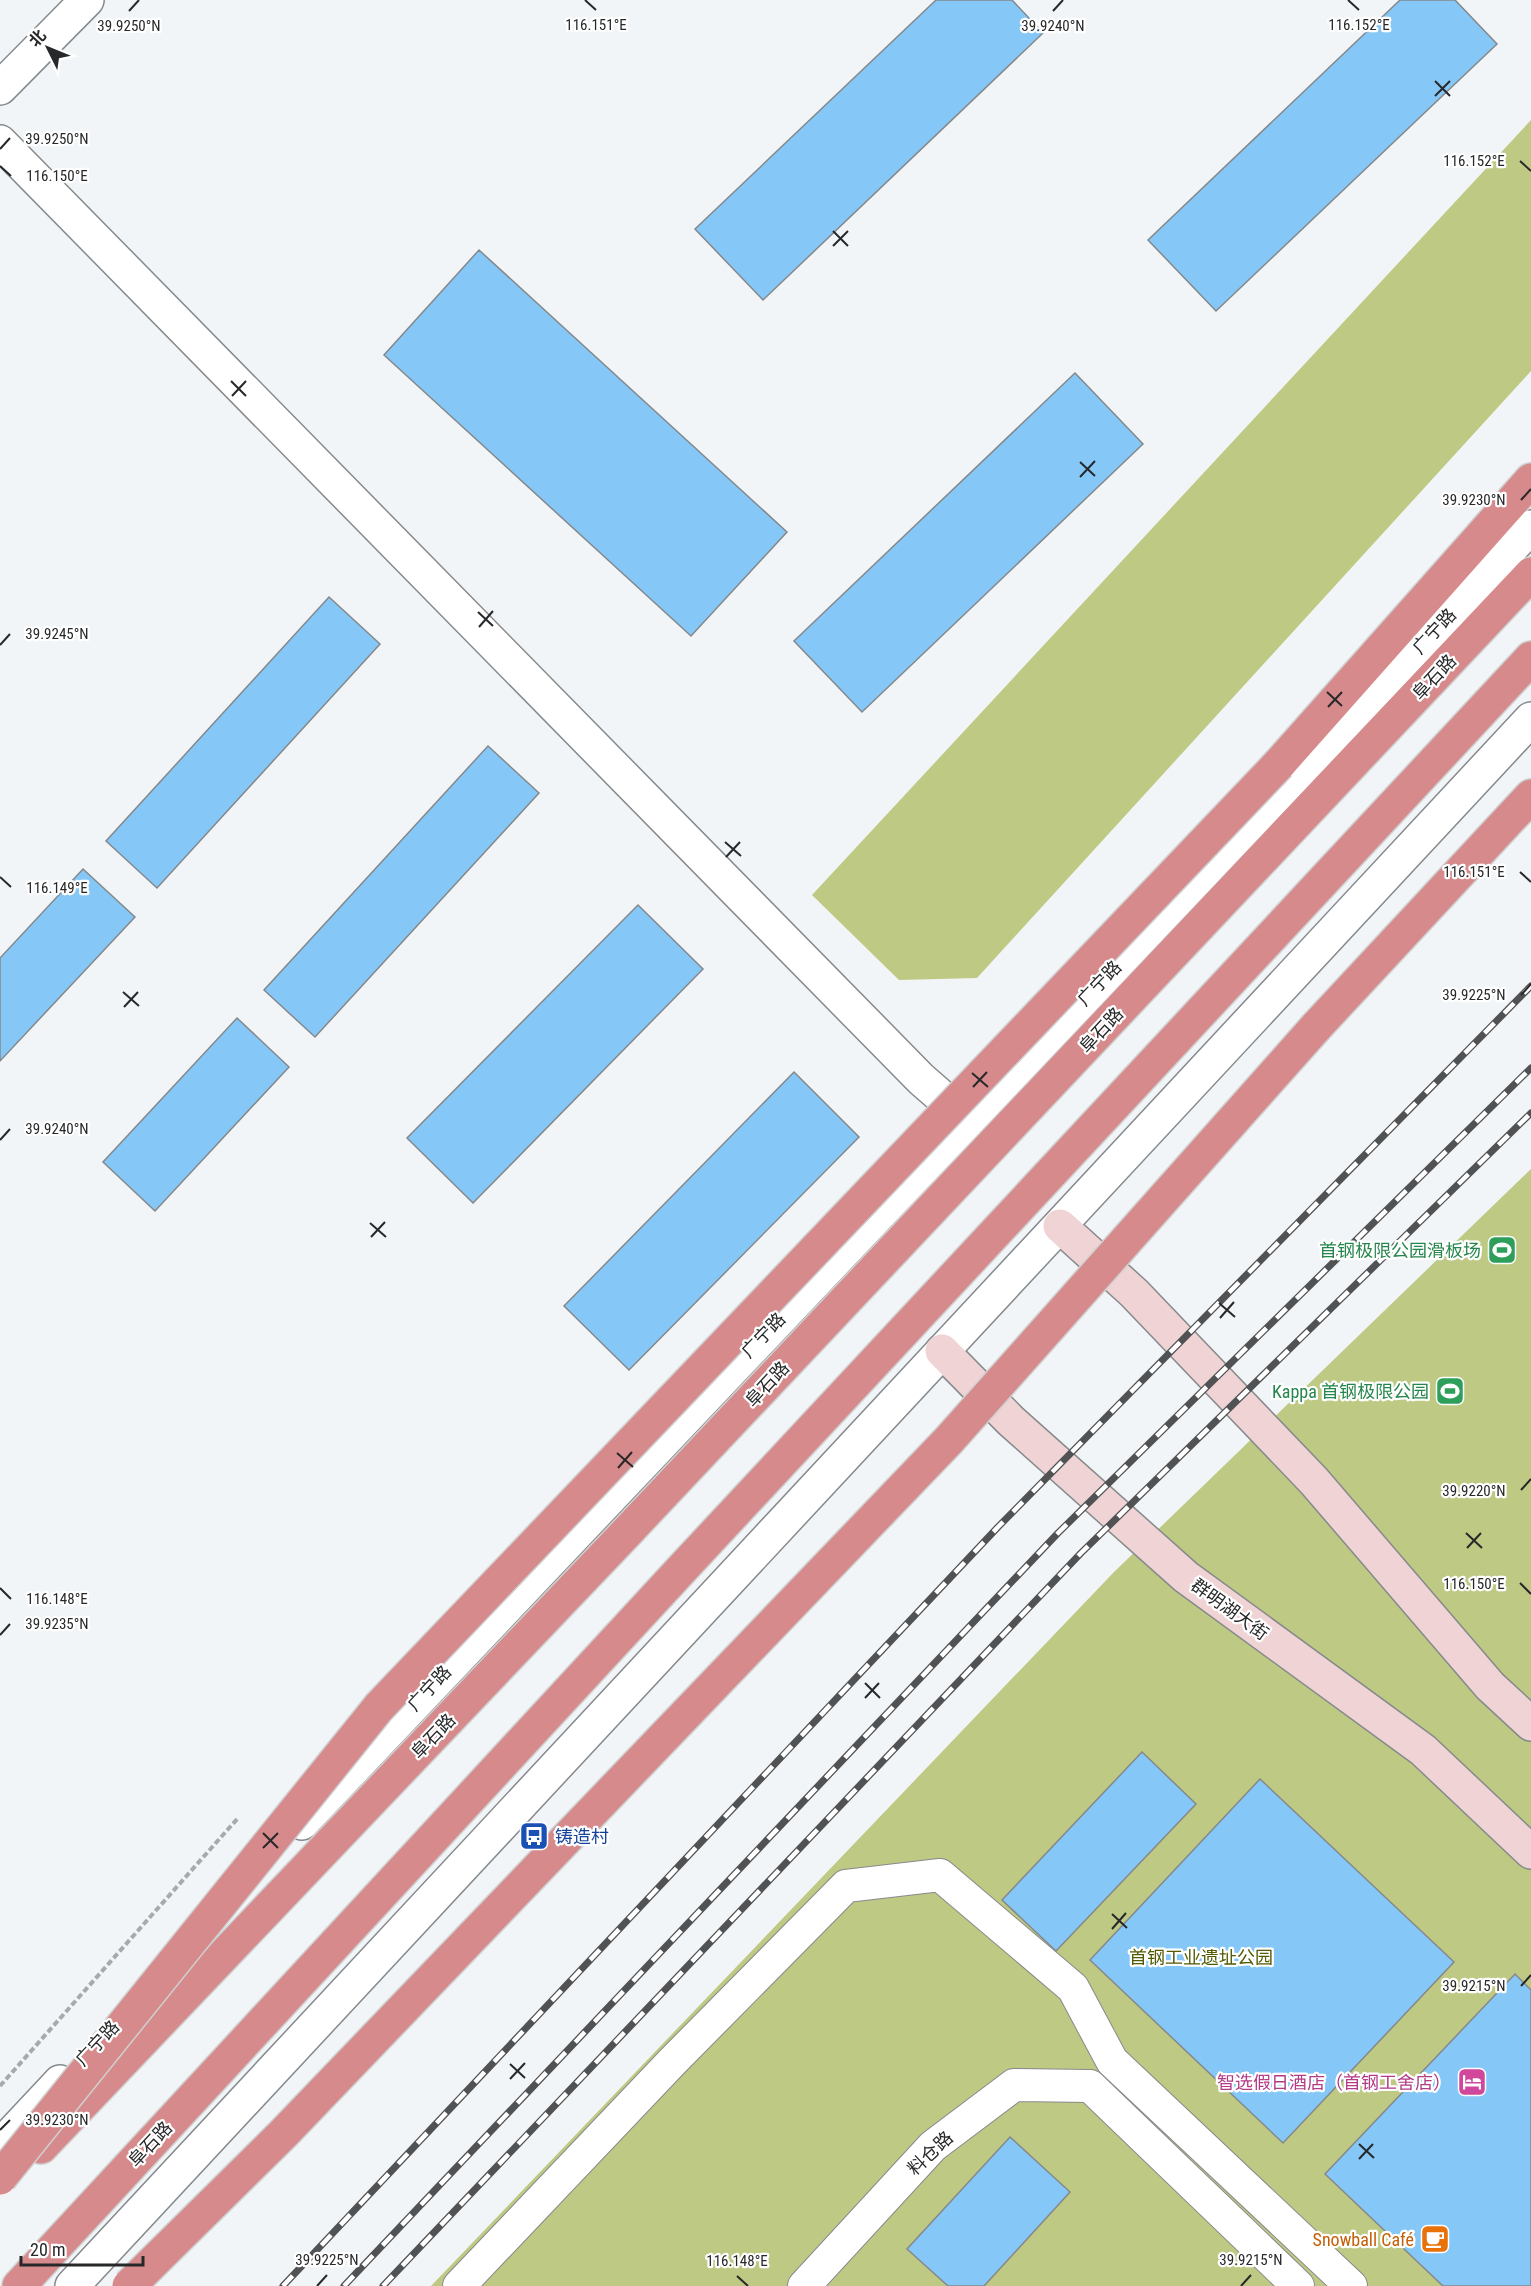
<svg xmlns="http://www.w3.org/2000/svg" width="1531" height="2286" viewBox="0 0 1531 2286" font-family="'Roboto Condensed','Noto Sans SC',sans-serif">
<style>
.green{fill:#bec983}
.building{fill:#85c8f8;stroke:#85888b;stroke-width:1.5}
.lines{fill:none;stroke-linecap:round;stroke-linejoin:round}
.minor-casing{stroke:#868a8c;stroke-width:34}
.tertiary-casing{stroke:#868a8c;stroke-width:36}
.secondary-casing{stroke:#868a8c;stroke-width:36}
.trunk-casing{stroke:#cfd0d0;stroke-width:36}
.path{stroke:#a7aaab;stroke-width:4;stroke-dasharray:6 3;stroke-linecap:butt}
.minor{stroke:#fff;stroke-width:32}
.tertiary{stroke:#fff;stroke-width:33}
.secondary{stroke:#f0d3d4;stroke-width:33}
.trunk{stroke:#d78a8c;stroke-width:33}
.rail-casing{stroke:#515254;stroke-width:7}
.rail{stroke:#fff;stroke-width:4.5;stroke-dasharray:14;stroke-linecap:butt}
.trunk-bridge-casing{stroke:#cfd0d0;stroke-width:36;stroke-linecap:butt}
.trunk-bridge{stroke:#d78a8c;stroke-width:33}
.ticks{fill:none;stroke:#272829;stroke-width:2}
.labels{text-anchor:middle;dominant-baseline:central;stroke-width:4.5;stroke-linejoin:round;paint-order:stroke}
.street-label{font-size:18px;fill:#272829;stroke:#fff}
.leisure-label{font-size:18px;fill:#27864d;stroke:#fff;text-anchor:end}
.transit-label{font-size:18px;fill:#164399;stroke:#fff;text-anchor:start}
.park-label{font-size:18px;fill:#525a02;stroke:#fff}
.hotel-label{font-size:18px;fill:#b23c85;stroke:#fff;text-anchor:end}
.food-label{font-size:18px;fill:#c56008;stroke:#fff;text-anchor:end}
.ticks-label{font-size:15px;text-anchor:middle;fill:#272829;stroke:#fff;stroke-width:4.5;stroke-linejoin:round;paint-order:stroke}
</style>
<rect width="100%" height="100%" fill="#f1f5f7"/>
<g class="green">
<polygon points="1531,120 1531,371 977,978 899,980 812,895"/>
<polygon points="1531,1169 1531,2286 431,2286 1114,1572"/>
</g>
<g class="building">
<polygon points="936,0 1012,0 1043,33 763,300 695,229"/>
<polygon points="1400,0 1455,0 1497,44 1216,311 1148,240"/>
<polygon points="479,250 787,532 691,636 384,355"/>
<polygon points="1075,373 1143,444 862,712 794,641"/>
<polygon points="329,597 380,644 157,888 106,841"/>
<polygon points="488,746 539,793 315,1037 264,990"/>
<polygon points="83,869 135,917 0,1061 0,958"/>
<polygon points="638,905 703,969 473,1203 407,1138"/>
<polygon points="237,1018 289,1067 155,1211 103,1162"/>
<polygon points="794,1072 859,1137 629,1370 564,1306"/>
<polygon points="1142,1752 1196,1804 1056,1951 1002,1900"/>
<polygon points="1260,1779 1454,1962 1283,2143 1090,1960"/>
<polygon points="1515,1974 1531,1990 1531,2286 1443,2286 1325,2174"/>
<polygon points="1010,2137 1070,2192 984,2286 948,2286 907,2249"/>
</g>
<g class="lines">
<g class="minor-casing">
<g id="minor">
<polyline points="459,2286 672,2062 846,1886 940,1875 1073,1988 1112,2061 1351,2286"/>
<polyline points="804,2286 933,2146 1014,2085 1090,2086 1298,2286"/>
</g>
</g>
<g class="tertiary-casing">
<g id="tertiary">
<polyline points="0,88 87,0"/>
<polyline points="0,142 921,1079 968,1120"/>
<path d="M302,1823C709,1389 1124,962 1531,527"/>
<polyline points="0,2146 60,2082"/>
<polyline points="72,2286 1531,719"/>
</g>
</g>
<g class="secondary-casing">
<g id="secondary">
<polyline points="1060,1226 1134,1293 1314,1481 1490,1686 1531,1724"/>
<polyline points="942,1351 1011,1421 1186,1577 1423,1750 1531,1852"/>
</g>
</g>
<g class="trunk-casing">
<g id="trunk">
<polyline points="1279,764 1531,480"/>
<polyline points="1316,1027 1531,796"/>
<polyline points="41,2147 627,1532 1531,574"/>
<polyline points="19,2286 680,1571 1531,658"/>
</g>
</g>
<polyline class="path" points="0,2086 238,1818"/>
<use href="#minor" class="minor"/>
<use href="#tertiary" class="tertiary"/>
<use href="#secondary" class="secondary"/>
<use href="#trunk" class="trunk"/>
<g class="rail-casing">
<g id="rail">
<polyline points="283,2286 998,1527 1531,986"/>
<polyline points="344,2286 1058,1533 1531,1068"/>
<polyline points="383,2286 1081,1553 1531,1113"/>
</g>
</g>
<use href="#rail" class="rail"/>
<g class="trunk-bridge-casing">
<g id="trunk-bridge">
<polyline points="0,2178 379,1707 1279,764"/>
<polyline points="129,2286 283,2134 949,1440 1316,1027"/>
</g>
</g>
<use href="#trunk-bridge" class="trunk-bridge"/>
</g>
<path class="ticks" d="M585,0L596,10M1348,0L1359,10M129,11L139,0M1053,11L1063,0M1435,81L1450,96M1435,96L1450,81M0,149L10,138M1520,161L1531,171M0,166L11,176M833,231L848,246M833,246L848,231M231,381L246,396M232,396L246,381M1080,462L1095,476M1080,477L1095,461M1521,500L1531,489M478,612L493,626M479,627L493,611M0,645L10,634M1327,692L1342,706M1328,707L1342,692M725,842L741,856M726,857L740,842M1520,872L1531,882M0,877L11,887M123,992L139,1006M1521,995L1531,984M124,1007L138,992M972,1073L988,1087M973,1087L987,1072M0,1140L10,1129M370,1223L386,1237M371,1237L385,1222M1219,1303L1235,1317M1220,1318L1234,1302M617,1453L633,1467M618,1468L632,1452M1521,1490L1531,1479M1466,1533L1482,1548M1467,1548L1481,1533M1520,1583L1531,1594M0,1588L11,1599M0,1635L10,1624M865,1683L880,1698M865,1698L879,1683M263,1833L278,1848M263,1848L278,1833M1112,1914L1127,1928M1112,1929L1126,1913M1521,1986L1531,1975M510,2064L525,2078M510,2079L525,2063M0,2130L10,2120M1359,2144L1374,2158M1359,2159L1373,2144M737,2276L748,2286M317,2286L327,2275M1241,2286L1251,2275"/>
<defs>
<g id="stadium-square" transform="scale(1.5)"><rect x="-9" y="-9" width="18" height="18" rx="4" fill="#2e9e5b" stroke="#fff"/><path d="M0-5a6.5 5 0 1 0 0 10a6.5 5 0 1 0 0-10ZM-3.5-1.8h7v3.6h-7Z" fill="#fff"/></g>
<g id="bus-square" transform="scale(1.5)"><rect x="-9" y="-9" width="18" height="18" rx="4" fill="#1a4fb4" stroke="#fff"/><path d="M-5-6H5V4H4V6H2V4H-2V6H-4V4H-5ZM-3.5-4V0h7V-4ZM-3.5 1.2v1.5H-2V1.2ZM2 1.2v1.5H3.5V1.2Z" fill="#fff"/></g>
<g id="hotel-square" transform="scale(1.5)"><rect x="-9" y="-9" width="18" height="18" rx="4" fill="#d1479c" stroke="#fff"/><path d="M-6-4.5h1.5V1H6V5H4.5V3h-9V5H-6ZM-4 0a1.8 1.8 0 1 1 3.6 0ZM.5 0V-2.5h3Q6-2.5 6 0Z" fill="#fff"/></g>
<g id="cafe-square" transform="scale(1.5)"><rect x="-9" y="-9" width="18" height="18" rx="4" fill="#e8710a" stroke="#fff"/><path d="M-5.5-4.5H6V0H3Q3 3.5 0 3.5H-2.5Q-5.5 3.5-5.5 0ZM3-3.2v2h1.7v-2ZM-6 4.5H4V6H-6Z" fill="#fff"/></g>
</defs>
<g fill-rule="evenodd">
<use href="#stadium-square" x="1502" y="1250"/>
<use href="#stadium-square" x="1450" y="1391"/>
<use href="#bus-square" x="534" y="1836"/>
<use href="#hotel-square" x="1472" y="2082"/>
<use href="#cafe-square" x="1435" y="2239"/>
</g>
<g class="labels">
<g class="street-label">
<text transform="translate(1434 631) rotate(-47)">广宁路</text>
<text transform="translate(1434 677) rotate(-47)">阜石路</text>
<text transform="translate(1099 983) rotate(-46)">广宁路</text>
<text transform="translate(1101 1030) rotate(-47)">阜石路</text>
<text transform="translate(763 1335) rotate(-46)">广宁路</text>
<text transform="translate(767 1384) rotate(-47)">阜石路</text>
<text transform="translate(1230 1609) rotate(36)">群明湖大街</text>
<text transform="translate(429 1688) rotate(-47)">广宁路</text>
<text transform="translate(433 1736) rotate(-46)">阜石路</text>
<text transform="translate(97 2043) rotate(-47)">广宁路</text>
<text transform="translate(150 2144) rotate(-47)">阜石路</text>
<text transform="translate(930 2153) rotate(-43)">料仓路</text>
</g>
<g class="leisure-label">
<text x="1481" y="1250">首钢极限公园滑板场</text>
<text x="1429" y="1391">Kappa 首钢极限公园</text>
</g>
<g class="transit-label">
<text x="555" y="1836">铸造村</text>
</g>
<g class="park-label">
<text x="1201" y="1957">首钢工业遗址公园</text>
</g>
<g class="hotel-label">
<text x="1451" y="2082">智选假日酒店（首钢工舍店）</text>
</g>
<g class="food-label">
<text x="1414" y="2239">Snowball Café</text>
</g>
</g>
<g class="ticks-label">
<text x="596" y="30">116.151°E</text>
<text x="1359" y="30">116.152°E</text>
<text x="129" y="31">39.9250°N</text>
<text x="1053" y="31">39.9240°N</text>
<text x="57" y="144">39.9250°N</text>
<text x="1474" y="166">116.152°E</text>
<text x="57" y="181">116.150°E</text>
<text x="1474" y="505">39.9230°N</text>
<text x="57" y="639">39.9245°N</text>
<text x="1474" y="877">116.151°E</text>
<text x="57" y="893">116.149°E</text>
<text x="1474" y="1000">39.9225°N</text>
<text x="57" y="1134">39.9240°N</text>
<text x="1474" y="1496">39.9220°N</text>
<text x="1474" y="1589">116.150°E</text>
<text x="57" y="1604">116.148°E</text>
<text x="57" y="1629">39.9235°N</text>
<text x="1474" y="1991">39.9215°N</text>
<text x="57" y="2125">39.9230°N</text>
<text x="327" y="2265">39.9225°N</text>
<text x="1251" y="2265">39.9215°N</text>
<text x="737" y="2266">116.148°E</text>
</g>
<g transform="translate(48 48) rotate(313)" stroke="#ffffff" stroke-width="4.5" paint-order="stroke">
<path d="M0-4.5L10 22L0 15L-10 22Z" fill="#272829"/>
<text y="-9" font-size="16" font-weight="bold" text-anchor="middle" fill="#272829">北</text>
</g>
<path d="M21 2256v9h122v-9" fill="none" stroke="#272829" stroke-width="3"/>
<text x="30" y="2256" font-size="18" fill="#272829" stroke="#ffffff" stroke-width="4.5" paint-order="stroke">20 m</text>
</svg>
